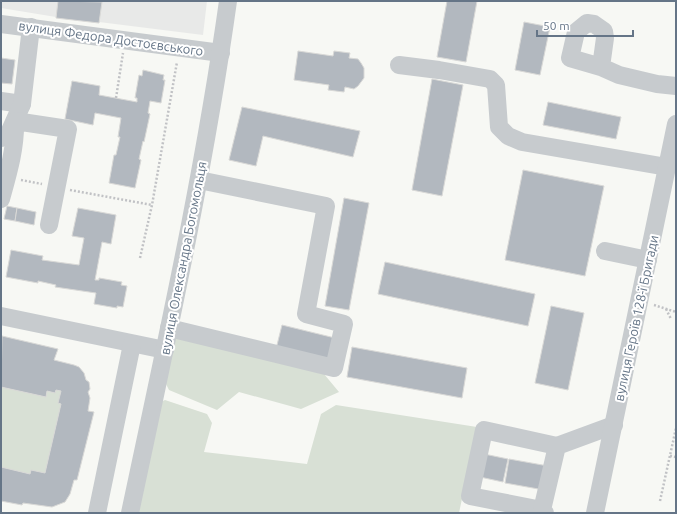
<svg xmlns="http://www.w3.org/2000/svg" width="677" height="514" viewBox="0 0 677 514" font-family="Ubuntu,sans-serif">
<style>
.built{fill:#e8e9e8}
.green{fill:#d8e0d5}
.building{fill:#b2b8bf;stroke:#d9d9d7}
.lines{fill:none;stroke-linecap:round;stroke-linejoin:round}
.path{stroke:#c1c2c5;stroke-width:2.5;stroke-dasharray:2 2;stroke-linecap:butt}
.minor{stroke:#c7cbce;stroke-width:18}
.labels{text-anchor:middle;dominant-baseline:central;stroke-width:4;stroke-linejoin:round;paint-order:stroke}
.street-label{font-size:13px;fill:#657587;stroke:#fff}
</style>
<rect width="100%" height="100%" fill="#f7f8f4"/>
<g class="built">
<polygon points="1,1 58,1 56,17 1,8"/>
<polygon points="91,1 207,1 203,35 99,22 102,2"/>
</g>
<g class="green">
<polygon points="175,335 324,374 339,392 301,409 239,392 217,410 169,390 165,382"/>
<polygon points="1,387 46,397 47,391 55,393 56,390 61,391 59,403 61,404 45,473 31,470 30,474 1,467"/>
<polygon points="165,400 207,414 212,423 204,452 307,464 321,414 336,405 477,427 459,513 138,513 159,403"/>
</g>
<g class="building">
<polygon points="58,1 102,2 99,23 56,18"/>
<polygon points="447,1 477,1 466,62 437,57"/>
<polygon points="524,22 550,27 540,75 515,70"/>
<polygon points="298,51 333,56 334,51 350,53 349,58 358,59 361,63 364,68 364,78 358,86 354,89 345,87 344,92 328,90 329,85 294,80"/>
<polygon points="1,58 15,60 12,84 1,83"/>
<polygon points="143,70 164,75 163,80 165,80 161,103 150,101 148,113 150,114 144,142 143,141 139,159 141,160 135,188 109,183 114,155 116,155 120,137 118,137 121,118 95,113 93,125 65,119 72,81 100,86 99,95 137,102 137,98 135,98 139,75 142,76"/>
<polygon points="432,79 463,85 442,196 412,190"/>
<polygon points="548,102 621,117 616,139 543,125"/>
<polygon points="242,107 360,131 353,157 263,136 256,166 229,160"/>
<polygon points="523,170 604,186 585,276 505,260"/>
<polygon points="344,198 369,203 349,310 325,306"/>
<polygon points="7,206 17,208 15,221 4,219"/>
<polygon points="17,208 36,212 34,225 15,221"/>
<polygon points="78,208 116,215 111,244 102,242 95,280 99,280 99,278 122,282 121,285 127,286 123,307 117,306 117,308 94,304 96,293 55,287 56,285 38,281 38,283 6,277 11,250 43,256 42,260 79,265 84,238 72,236"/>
<polygon points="385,262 535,294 528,326 378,294"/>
<polygon points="551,306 584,313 568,390 535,383"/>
<polygon points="282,325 335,338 330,362 276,349"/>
<polygon points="2,336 58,349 54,360 74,365 79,367 84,373 86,380 89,382 90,389 88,392 90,398 88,411 94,412 77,480 74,480 70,494 65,502 52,507 23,503 22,505 1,501 1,467 30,474 31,470 45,473 61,404 58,403 61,391 56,390 55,393 47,391 46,397 1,387"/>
<polygon points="352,347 467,368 462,398 347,377"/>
<polygon points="484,454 508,459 503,482 480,477"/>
<polygon points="509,459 548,466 544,490 505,483"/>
</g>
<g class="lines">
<g class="path">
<polyline points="116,98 123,53"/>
<polyline points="21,180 42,184"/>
<polyline points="70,190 152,205"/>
<polyline points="140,258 152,205 177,62"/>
<polyline points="654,305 676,312"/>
<polyline points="666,309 671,319"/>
<polyline points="670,456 676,457"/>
<polyline points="660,501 676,428"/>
</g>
<g class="minor">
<polyline points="1,24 221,53"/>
<polyline points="399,65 439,70 490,79 496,85 499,127 508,136 522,142 667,167"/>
<polyline points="601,67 605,38 604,31 594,24 587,23 576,32 570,58 601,67 619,75 657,84 676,86"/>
<polyline points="1,101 22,104"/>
<polyline points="1,138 9,133 22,104 31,27"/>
<path d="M1,199C8,174 16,147 15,121L68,129L49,225"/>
<polyline points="605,251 648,260"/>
<polyline points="1,316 165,350"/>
<polyline points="169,328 334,368 344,324 306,314 326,206 199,180"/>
<polyline points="542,510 470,496 484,430 557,446"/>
<polyline points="97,513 132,344"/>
<path d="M130,513C166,343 204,173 228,1"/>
<polyline points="545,513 542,510 557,446 614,425"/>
<polyline points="595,513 676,124"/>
</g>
</g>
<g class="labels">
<g class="street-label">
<text transform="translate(111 38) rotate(8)">вулиця Федора Достоєвського</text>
<text transform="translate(183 258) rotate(-79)">вулиця Олександра Богомольця</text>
<text transform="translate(636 318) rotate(-78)">вулиця Героїв 128-ї Бригади</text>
</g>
</g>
<rect width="677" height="514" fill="none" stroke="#657587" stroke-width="4"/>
<path d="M537 30v6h96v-6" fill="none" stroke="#657587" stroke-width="2"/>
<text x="543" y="30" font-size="12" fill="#657587" stroke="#ffffff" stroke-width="3" paint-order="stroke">50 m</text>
</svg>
